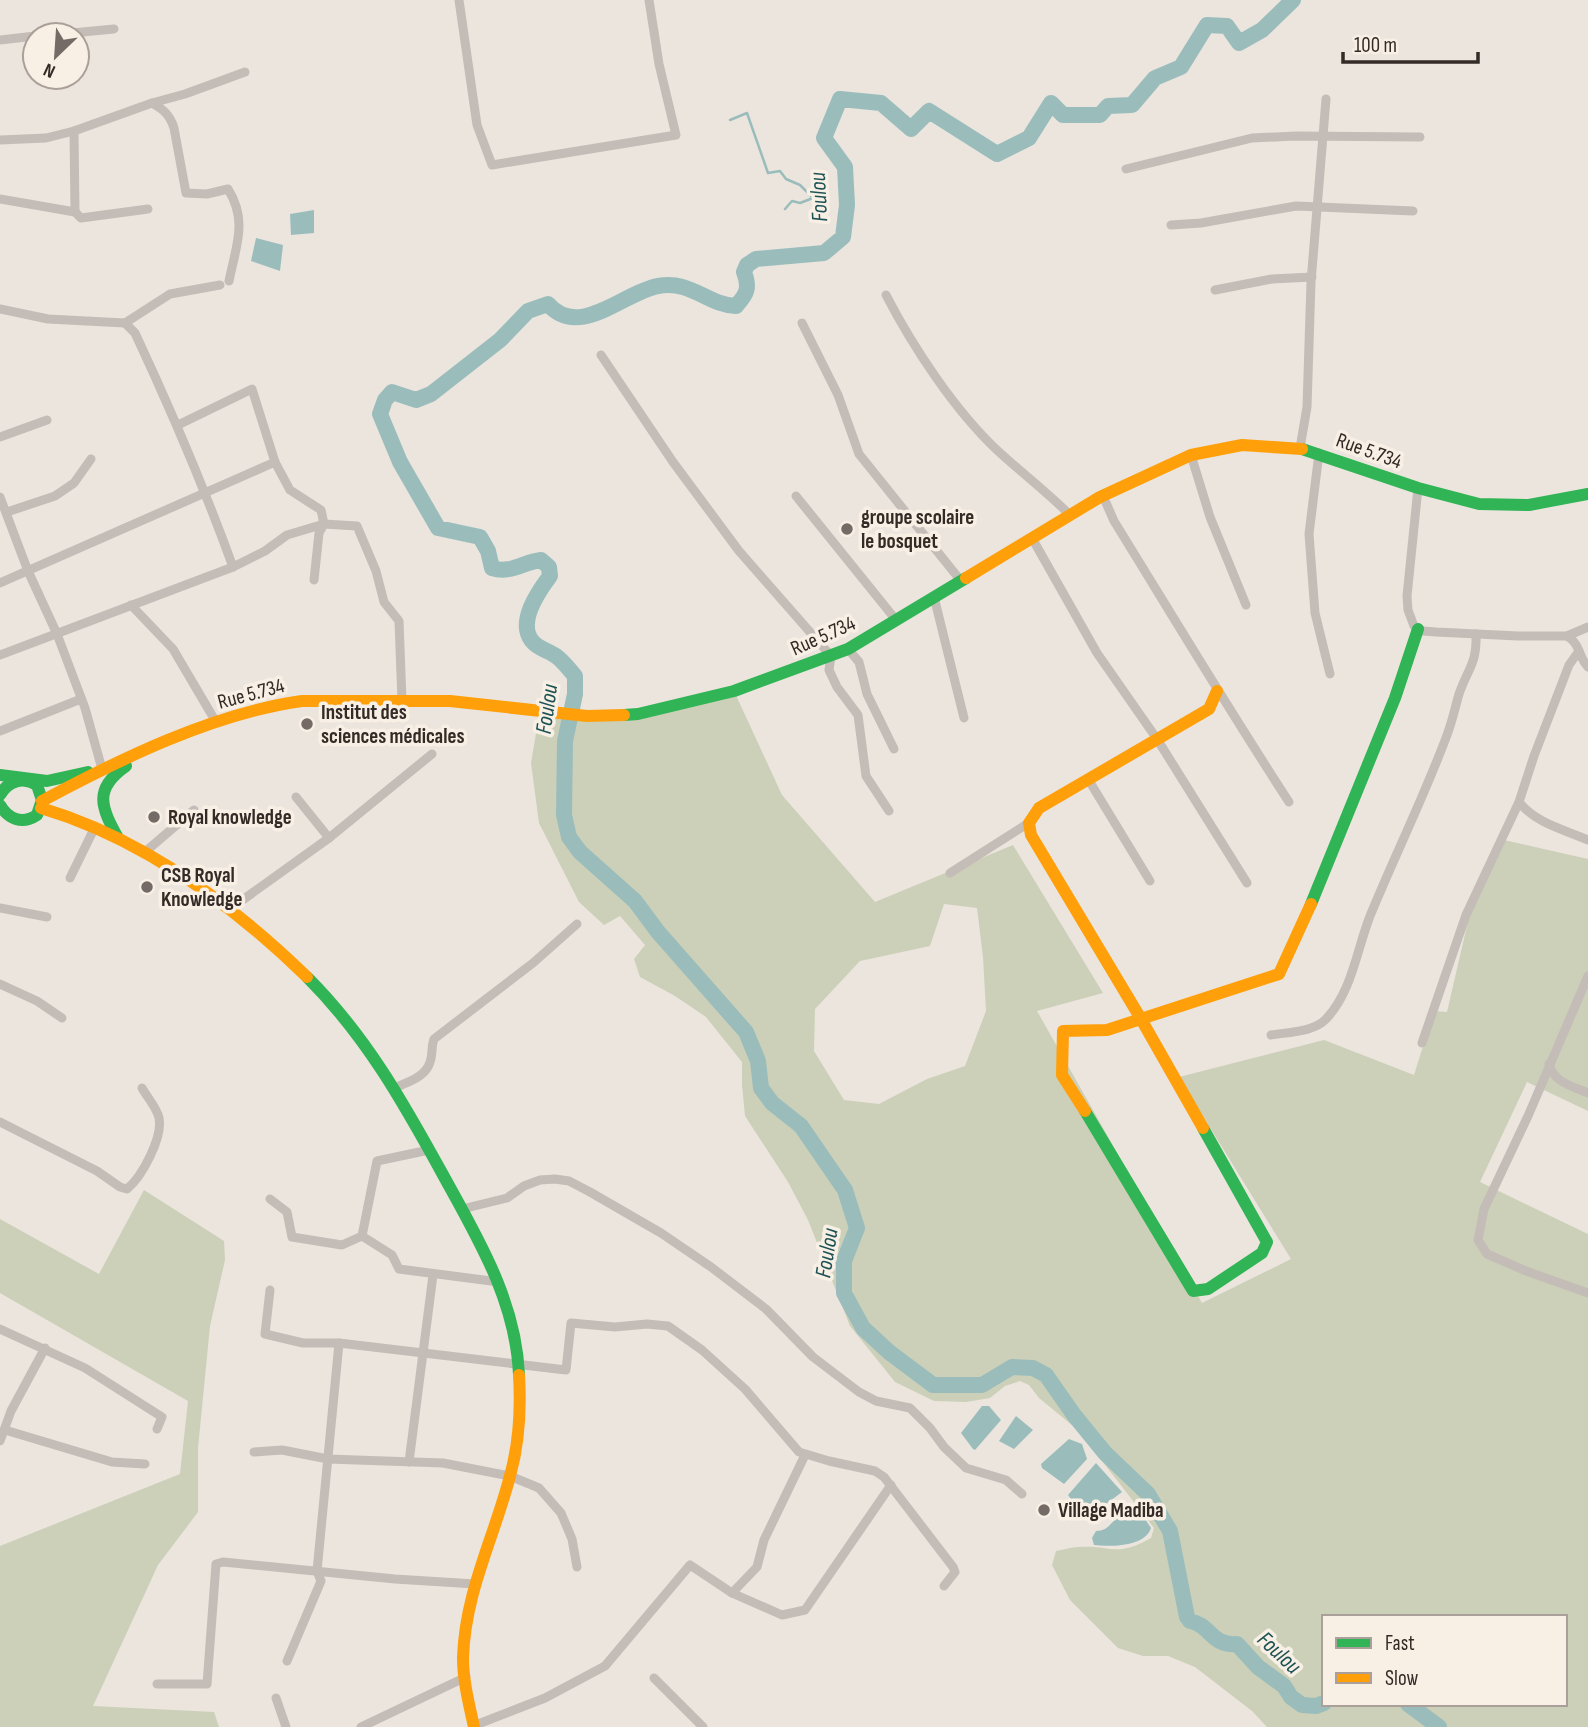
<svg xmlns="http://www.w3.org/2000/svg" width="1588" height="1727" viewBox="0 0 1588 1727" font-family="'Sofia Sans Condensed',sans-serif">
<style>
.green{fill:#ccd0b8;fill-rule:evenodd}
.water{fill:#9abdbc}
.lines{fill:none;stroke-linecap:round;stroke-linejoin:round}
.stream{stroke:#9abdbc;stroke-width:2.5}
.river{stroke:#9abdbc;stroke-width:16}
.street{stroke:#c4bdb7;stroke-width:9}
.fast{stroke:#30b455;stroke-width:12}
.slow{stroke:#ff9f0a;stroke-width:12}
.poi-dot{fill:#746b66;stroke:#f8efe5;stroke-width:2.5}
.labels{text-anchor:middle;dominant-baseline:central;stroke-width:7;stroke-linejoin:round;paint-order:stroke}
.street-label{font-size:21px;fill:#342a26;stroke:#f8efe5}
.poi-label{font-size:21px;font-weight:bold;fill:#342a26;stroke:#f8efe5;text-anchor:start}
.water-label{font-size:23px;font-style:italic;fill:#1d5254;stroke:#f8efe5}
</style>
<rect width="100%" height="100%" fill="#ebe5de"/>
<g class="green">
<path d="M734,691L782,795L875,902L1013,845L1103,993L1037,1011L1202,1303L1291,1259L1179,1077L1324,1040L1414,1075L1434,1011L1447,1012L1472,904L1504,840L1588,859V1111L1527,1082L1480,1182L1588,1234V1727H1267L1252,1711L1195,1667L1168,1656H1143L1118,1648L1070,1600L1052,1565L1056,1551C1063,1550 1071,1547 1079,1547C1112,1545 1116,1558 1151,1538L1154,1528L1078,1430L1039,1398L1029,1385L1020,1381L1005,1386L990,1398L966,1402L934,1401L895,1382L850,1326L808,1220L788,1182L745,1116L742,1085V1062L706,1017L675,996L640,977L634,959L645,945L620,916L604,925L579,902L539,823L531,763L540,710L613,716ZM944,904L977,908L983,957L986,1011L965,1066L927,1079L879,1104L844,1100L814,1051L815,1009L860,961L930,946ZM1324,1617H1565V1704H1324Z"/>
<polygon points="144,1190 224,1241 225,1260 210,1326 198,1448 198,1512 158,1565 93,1706 214,1712 219,1727 0,1727 0,1546 180,1474 188,1401 0,1293 0,1219 99,1274"/>
</g>
<g class="water">
<polygon points="314,210 314,233 291,235 290,214"/>
<polygon points="256,238 283,245 280,271 251,261"/>
<polygon points="982,1406 989,1406 1001,1420 975,1450 973,1449 961,1433"/>
<polygon points="1016,1416 1033,1430 1014,1449 999,1441"/>
<polygon points="1069,1439 1082,1444 1087,1459 1064,1484 1042,1468 1041,1464"/>
<polygon points="1096,1463 1122,1492 1086,1519 1068,1495"/>
<path d="M1137,1507L1151,1528C1145,1547 1110,1547 1094,1545L1092,1538L1096,1531C1109,1531 1111,1521 1121,1515C1126,1512 1132,1510 1137,1507Z"/>
</g>
<g class="lines">
<polyline class="stream" points="730,120 747,113 768,173 780,171 786,179 800,185 813,198 800,203 792,201 785,209"/>
<g class="river">
<path d="M1293,0L1262,30L1239,43L1227,26L1207,25L1181,67L1155,78L1132,105L1108,106L1100,115H1063L1051,103L1029,138L997,154L929,111L911,129L881,103L840,99L824,138L845,167L847,205L843,237L824,253L756,259L747,265L744,272C750,288 747,294 736,306C707,305 692,280 658,286C624,292 579,340 548,304L528,311L500,340L431,394L416,400L392,392L385,400L380,414L400,462L438,528L480,537L488,551L492,568C511,574 523,562 541,560L549,567L550,576C538,592 517,622 532,641C538,649 548,650 556,656C563,661 569,669 575,676V694L565,741L564,815L569,837L580,852L635,901L658,932L746,1032L758,1061L761,1088L772,1103L801,1126L845,1190L857,1228L844,1261V1293L863,1328L889,1352L933,1385H982L1012,1367L1033,1368L1046,1375L1074,1415L1105,1453L1148,1494L1170,1531L1187,1617L1190,1621C1211,1625 1211,1646 1237,1644L1258,1667L1284,1686L1291,1697L1302,1705L1316,1706L1324,1703"/>
<polyline points="1408,1704 1439,1727"/>
</g>
<g class="street">
<polyline points="459,0 477,125 492,165 676,135 659,64 649,0"/>
<polyline points="51,35 114,29"/>
<polyline points="0,40 35,36"/>
<polyline points="152,103 185,94 245,72"/>
<polyline points="74,131 75,212"/>
<path d="M0,140L46,138L74,131L152,103C163,109 170,115 174,128L186,193L207,194L228,189C248,221 236,246 229,281"/>
<polyline points="1126,169 1252,138 1296,136 1420,137"/>
<polyline points="0,199 75,212 81,218 148,209"/>
<polyline points="1171,225 1201,223 1296,206 1413,211"/>
<polyline points="1215,290 1272,279 1312,277"/>
<path d="M886,295C913,347 955,411 998,451C1022,473 1047,492 1070,515"/>
<polyline points="0,309 48,319 125,323 170,294 220,285"/>
<path d="M125,323L135,333C171,410 204,487 233,567"/>
<polyline points="802,323 838,395 859,454 961,581"/>
<polyline points="601,355 673,462 739,551 831,656 829,670 837,687 858,715 866,776 889,811"/>
<polyline points="178,425 252,389 275,462 290,490 321,510 324,524 319,533 314,580"/>
<polyline points="0,437 47,420"/>
<polyline points="1300,448 1307,407 1311,282 1326,99"/>
<polyline points="1319,453 1309,534 1315,613 1330,674"/>
<polyline points="1191,455 1210,517 1246,605"/>
<path d="M1418,488L1407,596L1408,610L1414,626L1423,631L1436,632L1518,636H1567C1581,644 1578,657 1588,667"/>
<polyline points="796,496 896,620"/>
<path d="M1103,496L1114,521C1172,615 1229,710 1289,802"/>
<polyline points="0,497 28,571 57,634 85,708 102,769"/>
<polyline points="7,512 55,496 74,483 91,459"/>
<polyline points="1032,538 1097,653 1157,739 1247,883"/>
<polyline points="0,583 275,462"/>
<polyline points="934,597 964,718"/>
<polyline points="131,605 173,649 216,722"/>
<polyline points="1567,636 1588,627"/>
<polyline points="848,649 859,662 867,694 894,749"/>
<polyline points="0,655 233,567 265,551 287,535 324,524 357,526 376,571 384,602 399,621 402,701"/>
<polyline points="0,731 81,699"/>
<polyline points="1088,779 1150,881"/>
<path d="M1519,802C1535,823 1565,830 1588,840"/>
<polyline points="329,838 432,754"/>
<polyline points="145,852 194,810"/>
<polyline points="950,873 1027,824"/>
<polyline points="70,878 93,831"/>
<polyline points="0,908 47,917"/>
<polyline points="230,909 329,838 296,797"/>
<polyline points="1588,976 1528,1116 1484,1209 1478,1240 1487,1254 1526,1271 1588,1293"/>
<polyline points="0,984 37,1001 62,1018"/>
<path d="M1271,1035C1289,1032 1314,1032 1326,1019C1352,992 1357,949 1370,916C1395,855 1424,797 1447,735C1452,722 1455,708 1459,694C1468,668 1477,664 1476,634"/>
<polyline points="1422,1043 1466,915 1519,802 1534,756 1569,665 1579,651"/>
<path d="M1549,1064C1553,1082 1572,1086 1588,1093"/>
<path d="M395,1088C407,1082 426,1077 430,1062C433,1054 431,1047 434,1039L533,963L577,924"/>
<path d="M0,1122L97,1171L120,1187L127,1189C142,1177 163,1137 159,1118C157,1108 147,1097 142,1088"/>
<polyline points="270,1199 287,1212 292,1237 342,1245 362,1236 377,1161 429,1150"/>
<polyline points="462,1209 507,1198 524,1186 540,1180 555,1179 569,1181 590,1192 661,1233 711,1267 766,1309 813,1357 859,1392 876,1401 910,1408 930,1428 944,1447 966,1468 1006,1480 1022,1494"/>
<polyline points="362,1236 392,1255 399,1269 499,1282"/>
<polyline points="270,1290 265,1334 303,1343 339,1343 566,1370 571,1323 615,1327 647,1324 668,1326 702,1350 745,1389 799,1452 829,1461 875,1471 884,1477 953,1567 955,1572 944,1586"/>
<polyline points="0,1329 85,1368 162,1417 157,1429"/>
<polyline points="5,1430 112,1462 145,1464"/>
<polyline points="0,1441 11,1411 45,1348"/>
<polyline points="254,1452 282,1450 328,1459 443,1463 510,1476 539,1488 561,1513 572,1539 577,1567"/>
<polyline points="409,1462 433,1275"/>
<polyline points="732,1593 757,1567 764,1540 805,1455"/>
<polyline points="287,1661 321,1581 317,1571 339,1343"/>
<polyline points="654,1678 703,1727"/>
<polyline points="157,1684 207,1684 216,1564 223,1562 395,1579 475,1584"/>
<polyline points="276,1698 286,1727"/>
<polyline points="473,1726 545,1698 605,1666 690,1565 732,1593 782,1615 805,1610 891,1485"/>
<polyline points="361,1727 466,1677"/>
</g>
<g class="fast">
<polyline points="1302,449 1418,488 1479,504 1529,505 1588,494"/>
<polyline points="624,715 638,714 734,691 848,649 966,578"/>
<polyline points="0,775 47,781 88,772"/>
<path d="M0,795C8,781 23,776 37,785L42,800L37,815C22,825 8,819 0,805"/>
<path d="M118,838C101,807 93,789 126,766"/>
<polyline points="1311,904 1395,698 1418,629"/>
<path d="M307,977C366,1036 403,1102 442,1173C477,1237 516,1300 519,1375"/>
<polyline points="1085,1111 1193,1291 1208,1289 1262,1253 1267,1242 1203,1128"/>
</g>
<g class="slow">
<polyline points="966,578 1100,497 1191,455 1242,445 1302,449"/>
<path d="M42,801C120,759 214,713 302,701H450L587,716L624,715"/>
<path d="M41,808C142,838 233,905 307,977"/>
<polyline points="1085,1111 1062,1075 1063,1031 1107,1030 1279,974 1311,904"/>
<polyline points="1203,1128 1141,1019 1031,835 1029,823 1039,808 1209,709 1217,691"/>
<path d="M474,1727C469,1704 463,1681 463,1658C465,1592 494,1538 510,1476C519,1444 521,1408 519,1375"/>
</g>
</g>
<g class="poi-dot">
<circle cx="847" cy="529" r="7"/>
<circle cx="307" cy="724" r="7"/>
<circle cx="154" cy="817" r="7"/>
<circle cx="147" cy="887" r="7"/>
<circle cx="1044" cy="1510" r="7"/>
</g>
<g class="labels">
<g class="street-label">
<text transform="translate(1369 451) rotate(20)">Rue 5.734</text>
<text transform="translate(823 636) rotate(-24)">Rue 5.734</text>
<text transform="translate(251 694) rotate(-15)">Rue 5.734</text>
</g>
<g class="poi-label">
<text x="861" y="517">groupe scolaire<tspan x="861" dy="24">le bosquet</tspan></text>
<text x="321" y="712">Institut des<tspan x="321" dy="24">sciences médicales</tspan></text>
<text x="168" y="817">Royal knowledge</text>
<text x="161" y="875">CSB Royal<tspan x="161" dy="24">Knowledge</tspan></text>
<text x="1058" y="1510">Village Madiba</text>
</g>
<g class="water-label">
<text transform="translate(819 197) rotate(-93)">Foulou</text>
<text transform="translate(547 709) rotate(-82)">Foulou</text>
<text transform="translate(827 1253) rotate(-81)">Foulou</text>
<text transform="translate(1279 1653) rotate(43)">Foulou</text>
</g>
</g>
<rect x="1322" y="1615" width="245" height="91" fill="#f8efe5" stroke="#aaa099" stroke-width="2"/>
<rect x="1336" y="1638" width="35" height="10" fill="#30b455" stroke="#aaa099" stroke-width="2"/>
<text x="1385" y="1650" font-size="21" fill="#342a26">Fast</text>
<rect x="1336" y="1673" width="35" height="10" fill="#ff9f0a" stroke="#aaa099" stroke-width="2"/>
<text x="1385" y="1685" font-size="21" fill="#342a26">Slow</text>
<g transform="translate(56 56) rotate(205)"><circle r="33" fill="#f8efe5" stroke="#aaa099" stroke-width="2"/>
<path d="M0-5L12 26L0 18L-12 26Z" fill="#746b66"/>
<text y="-10" font-size="19" font-weight="bold" text-anchor="middle" fill="#342a26">N</text>
</g>
<path d="M1343 52v10h135v-10" fill="none" stroke="#342a26" stroke-width="3.5"/>
<text x="1354" y="52" font-size="21" fill="#342a26" stroke="#f8efe5" stroke-width="5" paint-order="stroke">100 m</text>
</svg>
